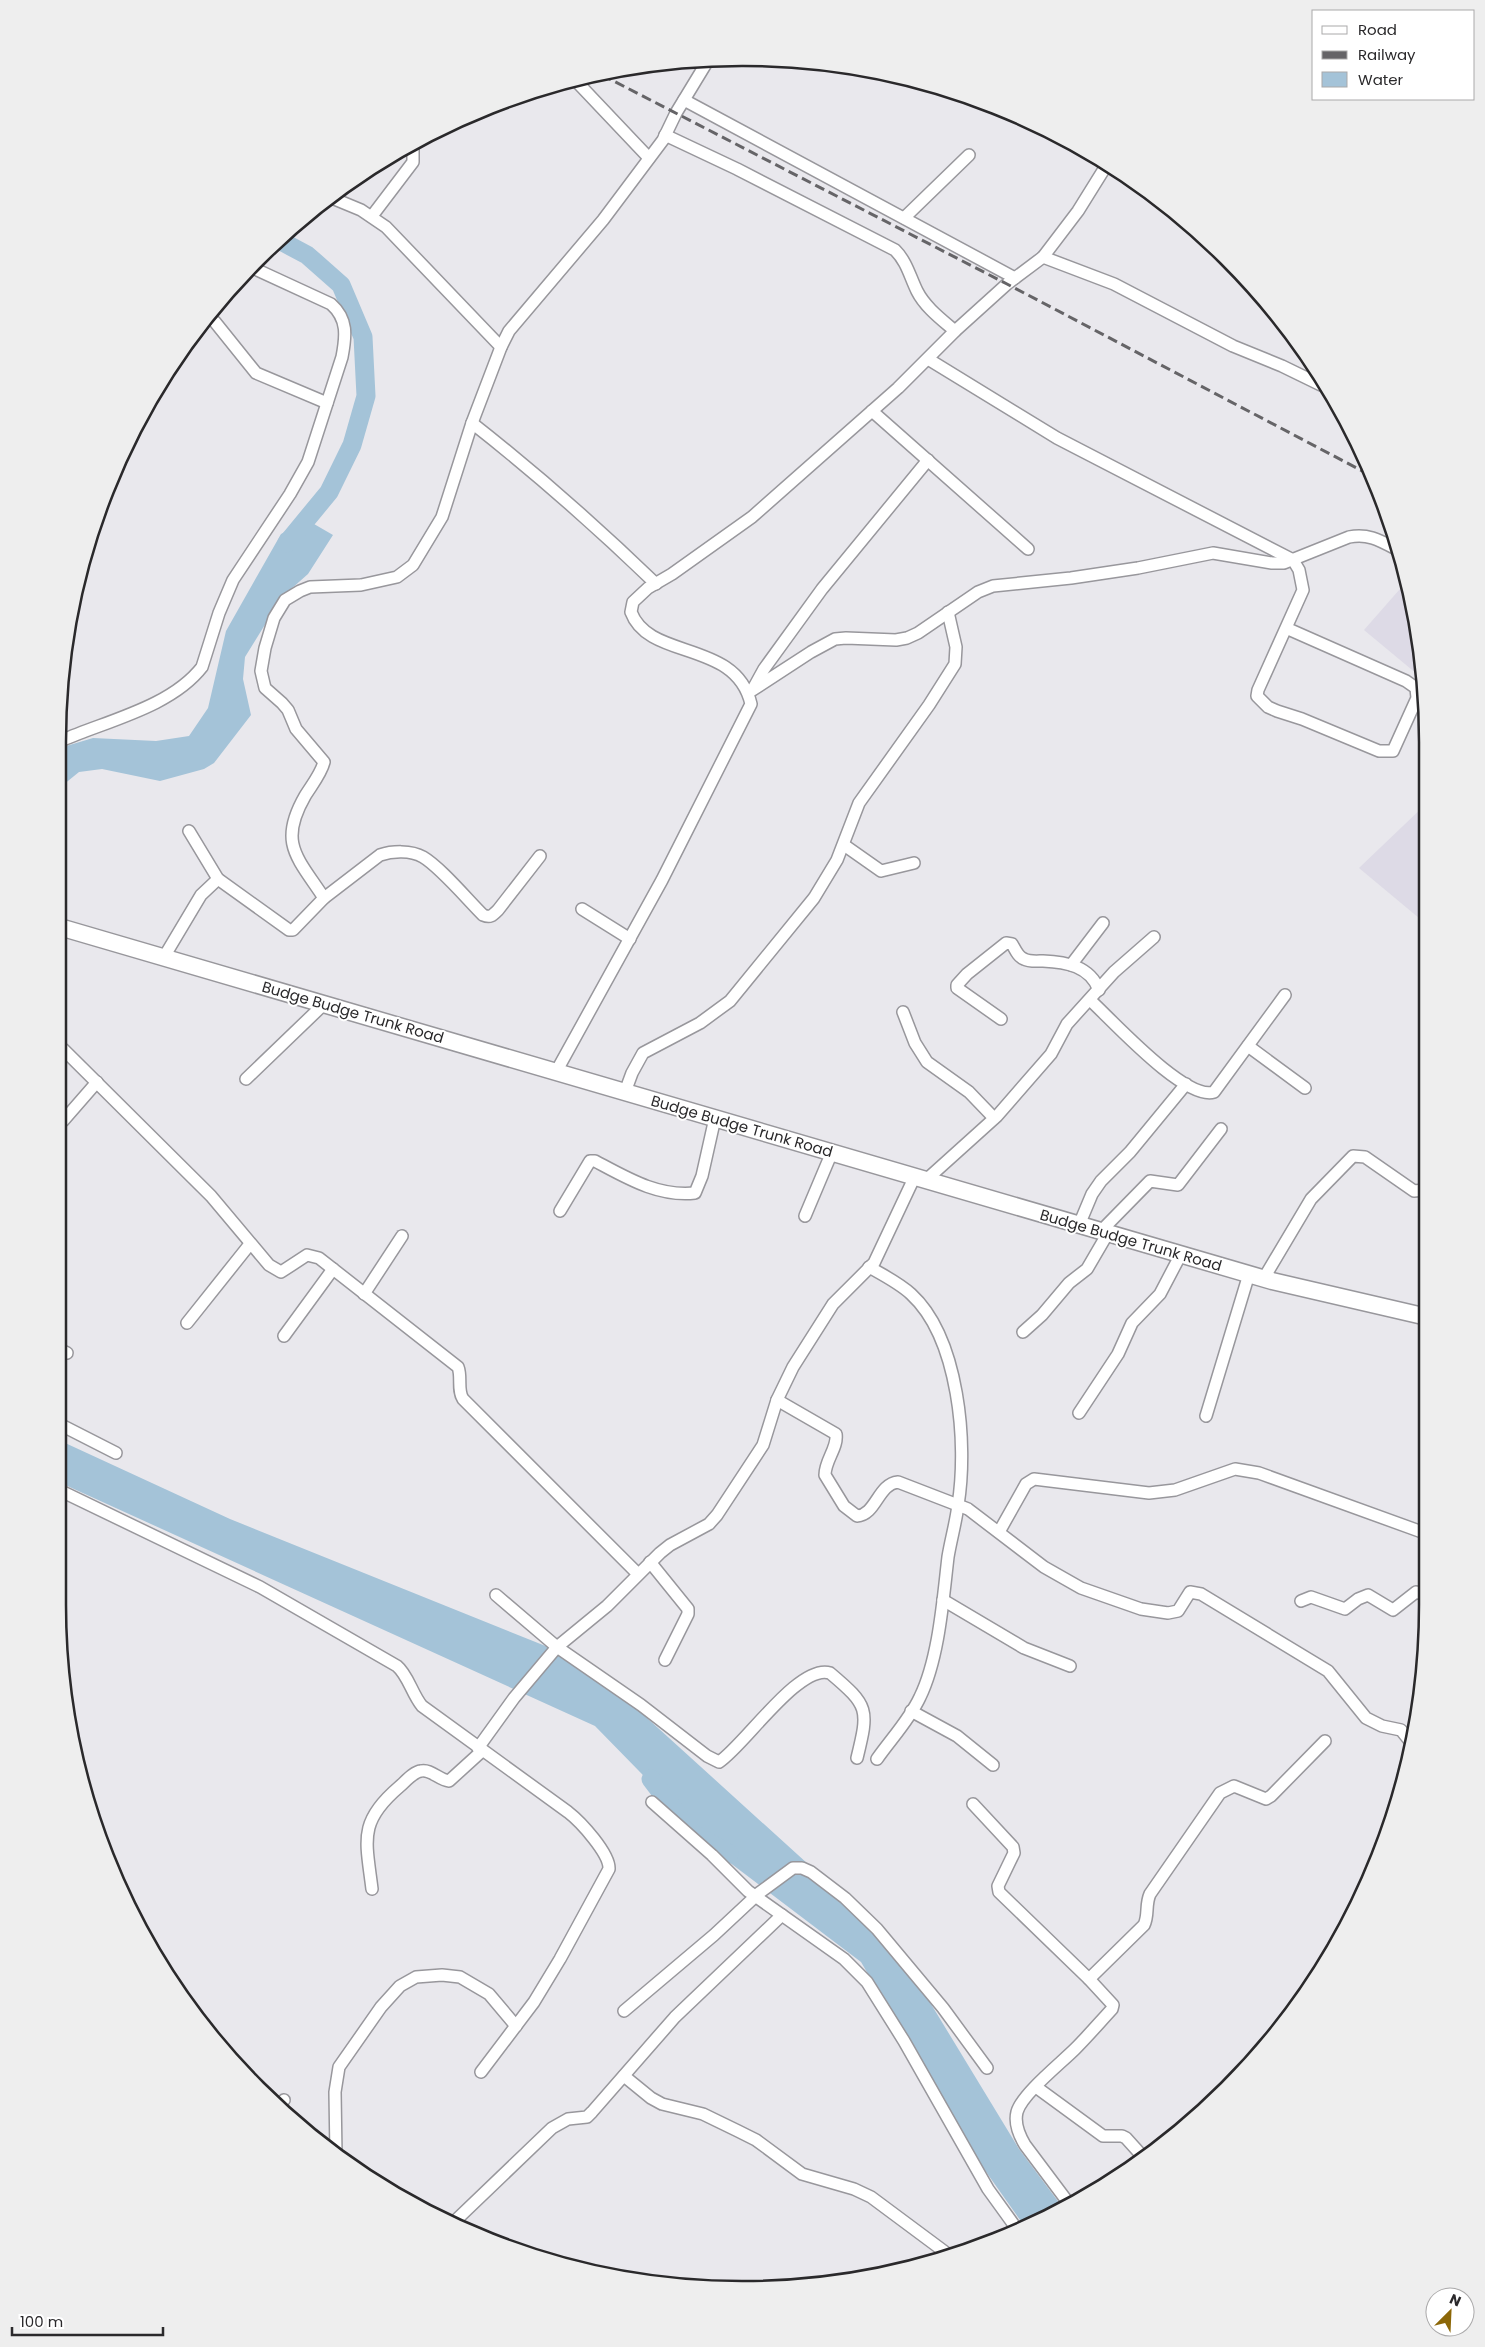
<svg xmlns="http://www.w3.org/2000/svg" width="1485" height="2347" viewBox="0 0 1485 2347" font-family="Poppins,sans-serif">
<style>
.built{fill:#dddae6}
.water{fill:#a4c3d8}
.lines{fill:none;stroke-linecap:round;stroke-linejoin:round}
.river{stroke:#a4c3d8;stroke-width:19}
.street-casing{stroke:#98979c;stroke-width:14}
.secondary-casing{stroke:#98979c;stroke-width:19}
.street{stroke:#fff;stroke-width:11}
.secondary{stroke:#fff;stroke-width:16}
.rail{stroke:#656467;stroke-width:3;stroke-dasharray:10 5;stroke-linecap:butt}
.labels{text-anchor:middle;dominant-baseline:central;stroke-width:4;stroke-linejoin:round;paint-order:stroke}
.street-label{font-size:15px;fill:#2a292b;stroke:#fff}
.rim{fill:none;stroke:#2a292b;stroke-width:2.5}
</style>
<rect width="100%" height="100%" fill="#e9e8ed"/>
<g class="built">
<polygon points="1407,581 1423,679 1364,630"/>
<polygon points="1426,804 1425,923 1359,868"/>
</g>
<g class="water">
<polygon points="302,523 314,524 333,535 308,574 282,597 245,657 243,679 251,715 214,763 204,769 160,781 102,769 79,772 63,785 63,747 93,738 156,741 189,736 208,708 226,631 281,534"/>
<polygon points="63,1442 230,1519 553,1649 625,1698 885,1934 900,1953 1019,2149 1063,2208 1045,2219 1025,2227 972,2152 861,1962 725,1859 595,1726 63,1484"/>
</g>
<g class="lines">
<g class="river">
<polyline points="279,240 307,255 341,285 363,337 366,396 352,445 329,492 287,543"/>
<polyline points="651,1779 692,1833 729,1854"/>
</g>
<g class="street-casing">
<g id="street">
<polyline points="576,81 649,158"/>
<polyline points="684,100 1015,278"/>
<path d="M665,135L737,169L895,250C907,262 910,277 917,291C925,307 941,319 955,331"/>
<polyline points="332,198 361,210 386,227 501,347"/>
<polyline points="372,216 413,162 413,143"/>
<polyline points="904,218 969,155"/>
<polyline points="1043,257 1114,284 1233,346 1282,366 1321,385"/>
<polyline points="207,317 215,322 256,373 327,403"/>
<polyline points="928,359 1057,438 1293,560 1299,570 1303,590 1258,690 1257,696 1268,707 1277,711 1302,719 1379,751 1393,751 1417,698 1416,688 1406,681 1286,628"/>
<polyline points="872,411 1028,549"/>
<path d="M472,423C537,474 597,527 656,584"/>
<polyline points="753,689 764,669 822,589 928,460"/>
<path d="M748,693L811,652L835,639L846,638L896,640L907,638L918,633L978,592L993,586L1071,578L1138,568L1213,553L1272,563H1284L1349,537C1369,533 1381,541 1398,550"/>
<path d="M63,740C106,721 171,707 202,667L219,613L233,580L290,494L308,462L342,357C346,336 348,319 331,304L253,268"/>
<path d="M189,831L218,879L289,930H293L324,898L380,855C392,851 411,850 423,857C440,867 467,899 483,915C490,918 492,916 498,910L540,856"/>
<polyline points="844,845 881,871 914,863"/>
<path d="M324,898C297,857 278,843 305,796C311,786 321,774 324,762L296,729L288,710L282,703L265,688L261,671L265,648L274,618L285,600L300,591L310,587L361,585L397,577L413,565L442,517L472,423L501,347L509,331L603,220L663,140L676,113L707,62"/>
<polyline points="582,909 630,939"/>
<polyline points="164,957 201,895 218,879"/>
<polyline points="1071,965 1103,923"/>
<path d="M1090,1000C1112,1020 1185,1101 1214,1092L1285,995"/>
<polyline points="903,1012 915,1043 927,1062 969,1092 994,1118"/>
<path d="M1001,1019L957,988V985L967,974L1006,943L1012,944C1015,949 1018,957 1024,959C1029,962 1038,961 1043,961C1066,962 1090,966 1099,990"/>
<polyline points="1248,1046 1305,1088"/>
<path d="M63,1049L211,1196L269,1265L281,1272L307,1255L319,1258L458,1367C462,1377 457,1390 463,1399L638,1574"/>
<path d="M556,1072L662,880L751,704C736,639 649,661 631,612L633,602L648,588L672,574L752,517L898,388L955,331L1007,284L1043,257L1078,211L1106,166"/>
<polyline points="246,1079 324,1004"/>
<polyline points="625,1092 632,1073 643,1053 700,1023 730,1001 814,898 837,860 859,803 929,705 955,664 956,647 948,612"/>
<polyline points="63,1121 97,1082"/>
<polyline points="926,1180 997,1116 1051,1054 1067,1024 1114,972 1154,937"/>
<path d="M560,1211L590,1161H595C627,1178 658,1197 695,1193L702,1176L715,1118"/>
<polyline points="805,1216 832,1152"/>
<polyline points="1079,1225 1092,1194 1101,1181 1130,1152 1186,1084"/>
<polyline points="1101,1231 1150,1181 1178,1185 1221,1129"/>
<path d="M869,1267C883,1275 899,1283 911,1294C959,1338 968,1444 958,1505C956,1522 951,1539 948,1557C943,1599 939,1658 920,1697C910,1719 891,1739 877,1759"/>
<polyline points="1264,1278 1311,1199 1353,1156 1365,1157 1414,1191 1424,1190"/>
<polyline points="364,1294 402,1236"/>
<polyline points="187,1323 250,1244"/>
<polyline points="1023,1332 1042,1315 1069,1283 1087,1269 1108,1233"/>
<polyline points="284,1336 333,1269"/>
<polyline points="63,1351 67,1353"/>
<path d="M777,1400L836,1434C838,1448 825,1460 825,1475L844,1506L857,1516C876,1515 878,1484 898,1482L968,1509L1044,1567L1081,1588L1141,1609L1168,1613L1178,1611L1190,1592L1201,1594L1328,1671L1366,1718L1382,1726L1401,1730L1409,1740"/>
<polyline points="1079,1413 1118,1354 1132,1323 1160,1294 1181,1254"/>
<polyline points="1206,1416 1249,1274"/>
<polyline points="63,1426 116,1453"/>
<path d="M63,1492L260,1587L397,1666C408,1675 412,1694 422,1706L568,1812C581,1822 610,1854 609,1869L560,1959L534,2002L481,2072"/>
<polyline points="999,1532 1026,1484 1034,1479 1149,1493 1175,1490 1235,1469 1259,1473 1422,1532"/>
<polyline points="650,1562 688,1609 688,1614 665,1660"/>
<path d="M496,1595L557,1647L641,1705L707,1756L719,1762C744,1746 799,1663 830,1673C869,1706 869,1709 857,1758"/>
<polyline points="943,1600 1024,1648 1070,1666"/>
<polyline points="1301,1601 1311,1597 1345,1609 1358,1599 1368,1595 1393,1610 1416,1592 1422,1594"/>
<polyline points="911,1711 957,1736 993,1765"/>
<polyline points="478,1748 514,1698 557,1647 607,1606 660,1553 670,1545 709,1524 717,1515 763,1445 777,1400 793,1367 833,1304 874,1263 915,1176"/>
<polyline points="652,1802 712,1855 748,1891 844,1959 867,1982 904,2041 988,2189 1014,2225"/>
<path d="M973,1804L1013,1847L1014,1853L998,1886L999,1892L1089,1979L1113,2005L1112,2009C1100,2022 1088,2036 1075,2049C1061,2063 1022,2094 1017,2112C1014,2124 1019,2135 1025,2145L1070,2205"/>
<path d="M372,1889C366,1840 358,1822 399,1787C405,1782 413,1772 421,1771C431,1769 439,1780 449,1781L482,1751"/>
<path d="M1089,1979L1144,1925C1149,1915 1145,1905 1150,1894L1220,1793L1234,1786L1266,1799L1271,1796L1325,1741"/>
<polyline points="624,2011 714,1935 759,1893 793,1868 802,1868 811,1872 845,1898 877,1929 943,2008 987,2068"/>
<polyline points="624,2076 651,2098 662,2104 703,2114 738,2131 756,2140 802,2174 854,2189 871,2197 949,2255"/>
<polyline points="1036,2087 1103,2136 1122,2136 1126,2138 1144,2158"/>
<polyline points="280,2105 284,2100"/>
<polyline points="336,2155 335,2092 339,2067 381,2007 400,1986 416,1977 442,1975 460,1977 489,1994 516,2026"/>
<polyline points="454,2222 552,2128 568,2119 587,2117 592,2112 675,2017 782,1915"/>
</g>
</g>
<g class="secondary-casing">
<polyline id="secondary" points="63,928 1272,1281 1423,1316"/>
</g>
<use href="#street" class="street"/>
<use href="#secondary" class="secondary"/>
<polyline class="rail" points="602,75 1007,284 1370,475"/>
</g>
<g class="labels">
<g class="street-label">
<text transform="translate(353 1012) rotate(16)">Budge Budge Trunk Road</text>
<text transform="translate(742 1126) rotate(16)">Budge Budge Trunk Road</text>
<text transform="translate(1131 1240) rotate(16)">Budge Budge Trunk Road</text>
</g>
</g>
<path d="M0 0H1485V2347H0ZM742 66H743A676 676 0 0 1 1419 742V1605A676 676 0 0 1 743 2281H742A676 676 0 0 1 66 1605V742A676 676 0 0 1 742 66Z" fill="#eee" fill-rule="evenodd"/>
<path class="rim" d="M742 66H743A676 676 0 0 1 1419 742V1605A676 676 0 0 1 743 2281H742A676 676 0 0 1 66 1605V742A676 676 0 0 1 742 66Z"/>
<rect x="1312" y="10" width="162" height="90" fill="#ffffff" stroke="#aaa9aa"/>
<rect x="1322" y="26" width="25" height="8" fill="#ffffff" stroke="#aaa9aa"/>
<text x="1358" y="35" font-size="15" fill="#2a292b">Road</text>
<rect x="1322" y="51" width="25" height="8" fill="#656467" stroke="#aaa9aa"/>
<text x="1358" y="60" font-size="15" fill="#2a292b">Railway</text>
<rect x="1322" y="72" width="25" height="15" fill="#a4c3d8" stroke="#aaa9aa"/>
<text x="1358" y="85" font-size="15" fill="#2a292b">Water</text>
<g transform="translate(1450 2312) rotate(24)"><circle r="24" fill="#ffffff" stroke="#aaa9aa"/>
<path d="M0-4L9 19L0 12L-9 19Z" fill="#8c6708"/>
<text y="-8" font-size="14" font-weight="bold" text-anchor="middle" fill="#2a292b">N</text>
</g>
<path d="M12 2327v8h151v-8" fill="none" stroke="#2a292b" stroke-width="2.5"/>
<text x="20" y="2327" font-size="15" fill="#2a292b" stroke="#ffffff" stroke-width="4" paint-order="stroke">100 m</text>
</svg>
